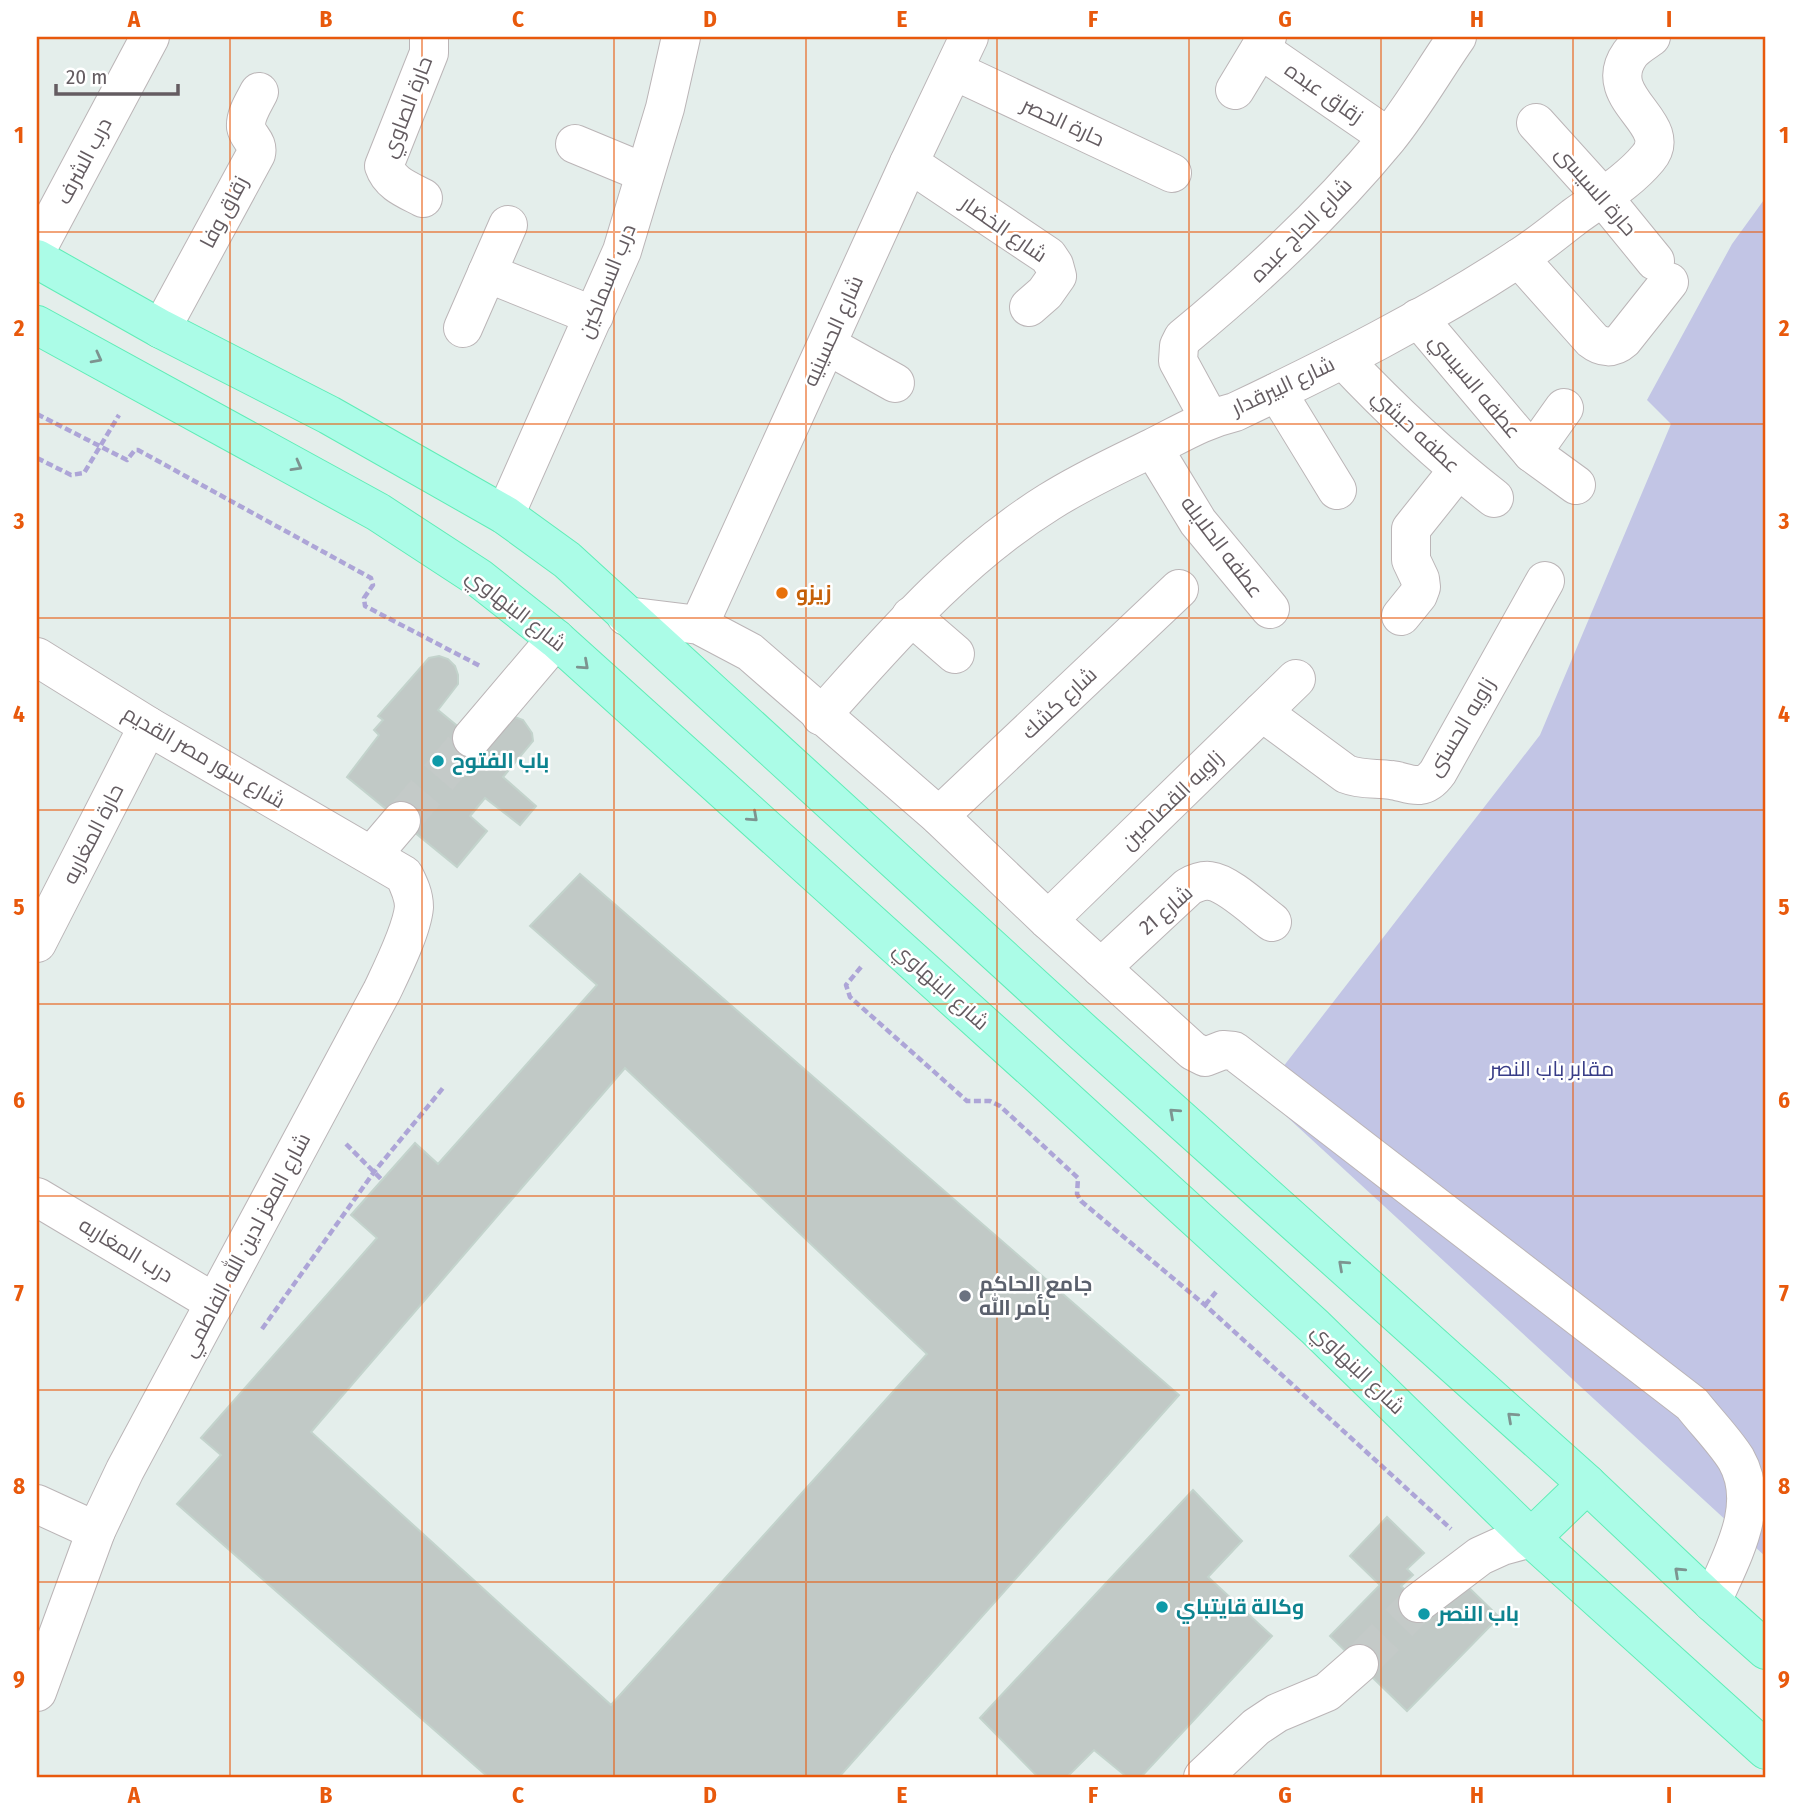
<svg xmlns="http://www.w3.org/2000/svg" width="1803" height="1814" viewBox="0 0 1803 1814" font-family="'Fira Sans Condensed',Cairo,sans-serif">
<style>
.green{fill:#c2c5e5}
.building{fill:#c1c9c6;stroke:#c3d3cc;stroke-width:2;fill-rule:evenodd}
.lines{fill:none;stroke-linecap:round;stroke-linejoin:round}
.minor-tunnel{stroke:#c4cac8;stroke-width:38;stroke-dasharray:38 19;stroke-linecap:butt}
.minor-casing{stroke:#bbb5b7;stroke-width:40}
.major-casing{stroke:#5fedb7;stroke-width:40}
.path{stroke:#ada5d7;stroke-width:4.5;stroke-dasharray:7 3.5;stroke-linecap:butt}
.minor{stroke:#fff;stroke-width:38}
.major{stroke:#abfce7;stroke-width:38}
.oneway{stroke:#7d9490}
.grid{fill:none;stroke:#e8590c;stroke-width:2;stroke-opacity:0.55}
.food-dot{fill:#e8710a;stroke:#fff;stroke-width:2.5}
.culture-dot{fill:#0f9aa8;stroke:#fff;stroke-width:2.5}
.worship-dot{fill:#6b7280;stroke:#fff;stroke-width:2.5}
.labels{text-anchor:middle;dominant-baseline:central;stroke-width:5;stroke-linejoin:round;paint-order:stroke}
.street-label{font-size:21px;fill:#645c61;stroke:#fff}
.food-label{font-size:21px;font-weight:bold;fill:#c56008;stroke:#fff;text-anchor:start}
.culture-label{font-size:21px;font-weight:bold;fill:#0d838f;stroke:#fff;text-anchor:start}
.park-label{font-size:21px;fill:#393d87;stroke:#fff}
.worship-label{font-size:21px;font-weight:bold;fill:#5b616d;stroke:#fff;text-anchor:start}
.neatline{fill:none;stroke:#e8590c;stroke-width:2.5}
.grid-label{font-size:23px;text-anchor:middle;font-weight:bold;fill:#e8590c}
</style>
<rect width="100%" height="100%" fill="#e4eeeb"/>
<polygon class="green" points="1766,197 1766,1557 1262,1094 1540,735 1671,424 1647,400 1732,244"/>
<g class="building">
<polygon points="439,656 448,659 455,666 458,675 458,684 438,710 472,738 507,717 515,717 523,720 532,733 533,741 503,777 536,806 520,825 485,798 470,816 487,831 457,867 347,777 379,735 374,730 383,720 378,716 429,658"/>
<path d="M580,874L1179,1395L839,1777H488L177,1504L221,1455L201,1438L377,1238L351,1215L415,1143L438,1164L597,985L530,926ZM625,1068L927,1354L611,1705L311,1432Z"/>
<polygon points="1193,1490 1242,1541 1208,1577 1272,1636 1141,1777 1127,1777 1094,1750 1067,1777 1038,1777 980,1718"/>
<polygon points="1387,1517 1424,1553 1407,1569 1413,1575 1401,1586 1418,1603 1465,1584 1499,1617 1407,1711 1330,1636 1380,1585 1350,1556"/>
</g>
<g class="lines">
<g class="minor-tunnel">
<polyline points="401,821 472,738"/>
<polyline points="1359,1664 1418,1603"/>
</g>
<g class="minor-casing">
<g id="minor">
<polyline points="1260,49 1388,137"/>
<polyline points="955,71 1172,173"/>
<polyline points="1235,90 1267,37"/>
<polyline points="1536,123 1602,196 1655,261"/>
<polyline points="575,144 645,173"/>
<polyline points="909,163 1048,256 1054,265 1057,276 1045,293 1029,307"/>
<path d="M423,198C408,190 390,184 384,166L429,53V37"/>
<polyline points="37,249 150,37"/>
<path d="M1519,258L1592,340C1602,348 1613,349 1623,340L1669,282"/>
<polyline points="487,273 594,316"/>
<polyline points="1418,318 1532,453 1576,485"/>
<polyline points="463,328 508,225"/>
<path d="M161,329L256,154C259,142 248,138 246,127C245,115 254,102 259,92"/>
<polyline points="827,345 895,383"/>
<path d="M1343,359C1390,409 1440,456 1494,498"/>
<polyline points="1277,392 1337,490"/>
<path d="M1209,418L1178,361L1179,346L1183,338C1257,277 1326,213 1387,139C1413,107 1434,70 1457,37"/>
<polyline points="1153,448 1198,522 1270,609"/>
<polyline points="1532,453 1564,408"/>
<polyline points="505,515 622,251 665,108 681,37"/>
<path d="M626,616L699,625L750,652L939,816L1048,920L1193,1051L1205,1057L1223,1050L1234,1051L1692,1404C1706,1422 1724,1440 1736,1459C1763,1506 1730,1559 1712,1602"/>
<polyline points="911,616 955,654"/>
<polyline points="1401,616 1418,595 1421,587 1420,579 1411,560 1411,529 1458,470"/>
<polyline points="699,625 909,163 969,37"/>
<path d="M37,657L148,726L404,875C409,885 414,895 414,907C412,930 392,970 382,991L125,1470L96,1531L37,1692"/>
<path d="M1262,712L1346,774C1361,780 1376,778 1391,780C1401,781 1410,786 1420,785C1428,784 1433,779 1438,772L1545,581"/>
<path d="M821,716C891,638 959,558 1049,502C1082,481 1117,465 1152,448C1182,433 1202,420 1235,412C1332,366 1429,317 1519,258C1538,246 1556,231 1574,217C1600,198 1628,182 1648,158C1677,123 1598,99 1630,54C1635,47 1644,42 1651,37"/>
<polyline points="472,738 556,639"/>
<polyline points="939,816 1179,589"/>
<polyline points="372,855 401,821"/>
<polyline points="1048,920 1296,679"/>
<polyline points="37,943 148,726"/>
<path d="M1101,968L1188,887C1195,883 1202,880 1210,881C1228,883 1257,911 1272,922"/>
<polyline points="37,1197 215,1303"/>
<polyline points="37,1504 96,1531"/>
<polyline points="1418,1603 1480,1556 1502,1546 1531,1538"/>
<polyline points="1203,1777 1256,1727 1277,1713 1327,1692 1359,1664"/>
</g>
</g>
<g class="major-casing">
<g id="major">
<polyline points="37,259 161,329 329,415 505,515 567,560 1084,1033 1587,1484 1712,1602 1766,1650"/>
<polyline points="37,325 378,512 479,578 556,639 1038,1074 1315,1327 1531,1538 1766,1750"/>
<polyline points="1531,1538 1587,1484"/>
</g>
</g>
<g class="path">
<polyline points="37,414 127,460 135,450 138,450 371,578 373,585 364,598 365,606 482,667"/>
<polyline points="37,458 71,475 84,473 119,415"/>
<polyline points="861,967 846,985 850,997 967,1101 990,1101 1000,1106 1078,1178 1077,1194 1081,1201 1205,1305 1451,1529"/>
<polyline points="346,1144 382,1180"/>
<polyline points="1205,1305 1216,1292"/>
<polyline points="262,1329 374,1172 443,1088"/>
</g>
<use href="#minor" class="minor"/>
<use href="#major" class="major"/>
</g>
<defs><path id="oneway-chevron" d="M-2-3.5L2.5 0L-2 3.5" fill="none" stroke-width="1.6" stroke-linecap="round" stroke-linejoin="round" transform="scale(1.75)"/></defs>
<g class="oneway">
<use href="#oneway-chevron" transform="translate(97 358) rotate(28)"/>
<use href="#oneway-chevron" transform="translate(297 466) rotate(29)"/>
<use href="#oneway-chevron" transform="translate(584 665) rotate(42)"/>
<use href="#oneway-chevron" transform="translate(753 817) rotate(42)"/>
<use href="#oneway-chevron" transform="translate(1174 1113) rotate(-138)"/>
<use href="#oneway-chevron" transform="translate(1343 1265) rotate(-138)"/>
<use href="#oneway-chevron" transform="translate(1512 1417) rotate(-138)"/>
<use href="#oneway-chevron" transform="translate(1679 1572) rotate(-137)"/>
</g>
<path class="grid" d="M230,37V1777M422,37V1777M614,37V1777M806,37V1777M997,37V1777M1189,37V1777M1381,37V1777M1573,37V1777M37,232H1766M37,424H1766M37,618H1766M37,810H1766M37,1004H1766M37,1196H1766M37,1390H1766M37,1582H1766"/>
<circle class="food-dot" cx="782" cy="593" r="7"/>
<g class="culture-dot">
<circle cx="438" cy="761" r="7"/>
<circle cx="1162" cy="1607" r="7"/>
<circle cx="1424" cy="1614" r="7"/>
</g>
<circle class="worship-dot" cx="965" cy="1296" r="7"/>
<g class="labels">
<g class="street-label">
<text transform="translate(1324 93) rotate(35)">زقاق عبده</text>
<text transform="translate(407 107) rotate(-69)">حارة الصاوي</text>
<text transform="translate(1063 122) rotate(25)">حارة الحصر</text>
<text transform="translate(84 161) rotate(-62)">درب الشرف</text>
<text transform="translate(1596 191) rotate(49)">حارة السيسى</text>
<text transform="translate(224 212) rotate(-62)">زقاق وفا</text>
<text transform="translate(1004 229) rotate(35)">شارع الخضار</text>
<text transform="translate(1301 230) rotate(-46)">شارع الحاج عبده</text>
<text transform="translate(607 281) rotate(-68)">درب السماكين</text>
<text transform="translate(833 331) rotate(-66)">شارع الحسينيه</text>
<text transform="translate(1283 386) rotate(-25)">شارع البيرقدار</text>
<text transform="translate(1475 386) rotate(50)">عطفه السيسي</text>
<text transform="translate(1416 431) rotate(43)">عطفه حبشي</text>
<text transform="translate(1222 547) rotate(53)">عطفه الحلايله</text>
<text transform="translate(516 610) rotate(38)">شارع البنهاوي</text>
<text transform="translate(1059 703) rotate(-43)">شارع كشك</text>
<text transform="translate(1461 727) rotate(-59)">زاويه الحسنى</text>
<text transform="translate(204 757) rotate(30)">شارع سور مصر القديم</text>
<text transform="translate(1172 800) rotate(-44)">زاويه القصاصين</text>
<text transform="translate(93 834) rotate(-63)">حارة المغاربه</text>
<text transform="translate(1166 910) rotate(-41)">شارع 21</text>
<text transform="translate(941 986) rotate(42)">شارع البنهاوي</text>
<text transform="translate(246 1245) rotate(-62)">شارع المعز لدين الله الفاطمي</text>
<text transform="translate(126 1250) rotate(31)">درب المغاربه</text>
<text transform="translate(1358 1369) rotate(44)">شارع البنهاوي</text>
</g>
<g class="food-label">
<text x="796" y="593">زيزو</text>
</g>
<g class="culture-label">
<text x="452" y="761">باب الفتوح</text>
<text x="1176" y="1607">وكالة قايتباي</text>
<text x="1438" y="1614">باب النصر</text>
</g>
<g class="park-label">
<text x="1552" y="1069">مقابر باب النصر</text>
</g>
<g class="worship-label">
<text x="979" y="1284">جامع الحاكم<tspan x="979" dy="24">بأمر الله</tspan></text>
</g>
</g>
<rect width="1803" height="1814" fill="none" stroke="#ffffff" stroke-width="77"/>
<path d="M56 84v10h122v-10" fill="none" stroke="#645c61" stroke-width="3.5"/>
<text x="66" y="84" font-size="21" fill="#645c61" stroke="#ffffff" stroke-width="5" paint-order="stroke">20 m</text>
<rect x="38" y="38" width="1726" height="1738" class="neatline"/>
<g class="grid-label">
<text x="134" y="27">A</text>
<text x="326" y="27">B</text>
<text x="518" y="27">C</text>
<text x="710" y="27">D</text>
<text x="902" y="27">E</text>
<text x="1093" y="27">F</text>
<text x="1285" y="27">G</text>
<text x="1477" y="27">H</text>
<text x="1669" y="27">I</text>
<text x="19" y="143">1</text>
<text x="1784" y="143">1</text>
<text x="19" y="336">2</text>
<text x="1784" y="336">2</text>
<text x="19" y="529">3</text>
<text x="1784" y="529">3</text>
<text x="19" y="722">4</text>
<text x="1784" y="722">4</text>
<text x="19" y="915">5</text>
<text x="1784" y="915">5</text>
<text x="19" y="1108">6</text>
<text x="1784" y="1108">6</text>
<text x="19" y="1301">7</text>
<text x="1784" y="1301">7</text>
<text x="19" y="1494">8</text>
<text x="1784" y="1494">8</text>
<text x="19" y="1687">9</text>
<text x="1784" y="1687">9</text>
<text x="134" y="1803">A</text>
<text x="326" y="1803">B</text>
<text x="518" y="1803">C</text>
<text x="710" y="1803">D</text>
<text x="902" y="1803">E</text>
<text x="1093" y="1803">F</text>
<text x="1285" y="1803">G</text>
<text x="1477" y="1803">H</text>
<text x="1669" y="1803">I</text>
</g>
</svg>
